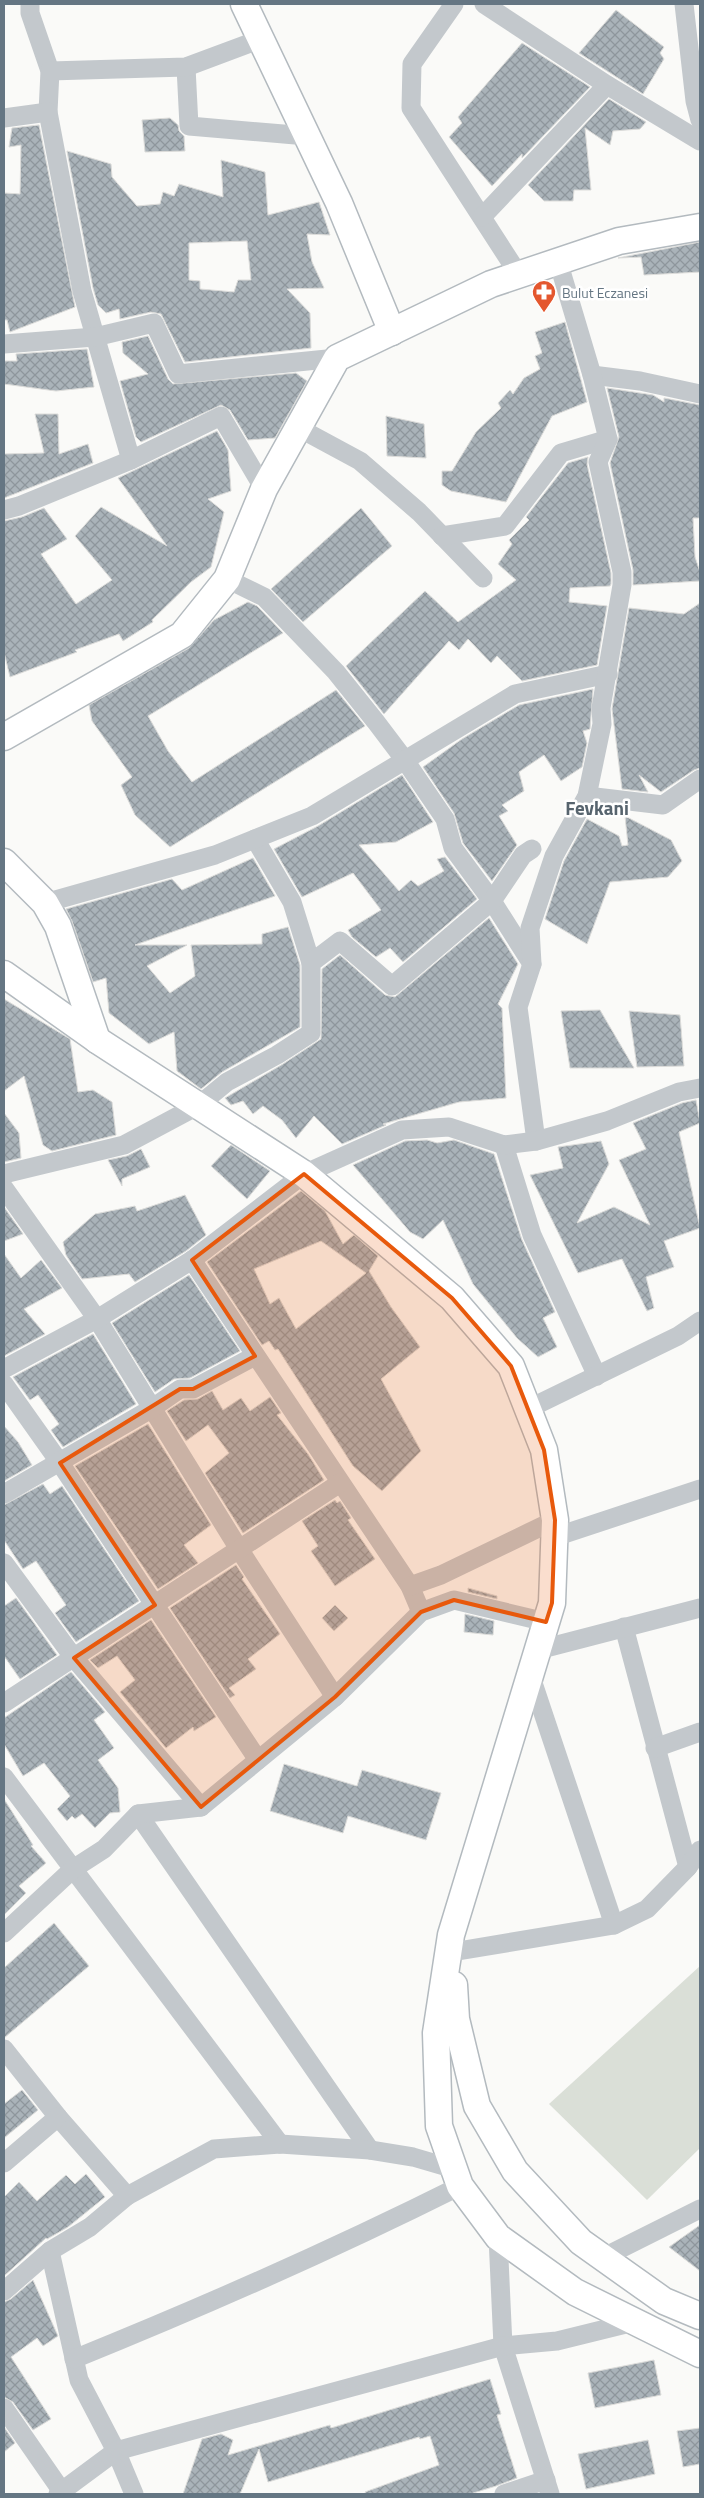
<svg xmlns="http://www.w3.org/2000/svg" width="704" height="2498" viewBox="0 0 704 2498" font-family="'Titillium Web',sans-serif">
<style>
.green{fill:#dadfd7}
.building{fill:url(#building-cross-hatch);stroke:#dcdcda;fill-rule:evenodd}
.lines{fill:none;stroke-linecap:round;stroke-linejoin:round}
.secondary-casing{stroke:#b3babf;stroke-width:29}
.street{stroke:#c3c8cc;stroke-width:19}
.secondary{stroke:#fff;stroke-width:26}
.marked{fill:#e8590c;fill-opacity:0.2;stroke:#e8590c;stroke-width:4;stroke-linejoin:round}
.labels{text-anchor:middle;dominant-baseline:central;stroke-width:5;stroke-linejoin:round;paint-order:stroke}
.poi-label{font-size:14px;fill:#657683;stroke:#fff;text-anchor:start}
.district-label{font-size:19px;font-weight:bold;fill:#57646e;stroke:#fff}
</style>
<defs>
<pattern id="building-cross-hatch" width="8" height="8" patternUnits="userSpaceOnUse" patternTransform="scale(1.25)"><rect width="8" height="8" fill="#aab3b9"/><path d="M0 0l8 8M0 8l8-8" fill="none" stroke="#8e969c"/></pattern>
</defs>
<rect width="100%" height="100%" fill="#fafaf8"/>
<polygon class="green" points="700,1966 700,2148 647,2200 549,2104"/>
<g class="building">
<polygon points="616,10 664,47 660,53 664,59 643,94 579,53"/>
<polygon points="522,43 590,87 522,158 522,154 492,186 449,137 462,123 458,117"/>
<polygon points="609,99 646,122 640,129 613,131 610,145 585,128 591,190 574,190 573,201 544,201 528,185"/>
<polygon points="170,118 178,125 179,131 184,136 185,151 145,152 142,120"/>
<polygon points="39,125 75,307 10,332 7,320 4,320 4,193 20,194 21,145 9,147 12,128"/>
<path d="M67,151L111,164L112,177L137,206L160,204L163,192L174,196L179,184L223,197L221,160L265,172L268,215L319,202L330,235L307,234L312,262L324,288L287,289L310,313L311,348L185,362L161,314L151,312L120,319L119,309L106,313L98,305L93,288ZM247,241L251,280H238L234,292L200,289V281L189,280V243Z"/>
<polygon points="700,242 700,272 644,275 641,257 618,258"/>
<polygon points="565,322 587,402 552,416 506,502 451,491 442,485 442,471 452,471 476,432 501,408 498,403 510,390 513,394 524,378 540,369 535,356 542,353 535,332"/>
<polygon points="148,336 168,379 173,384 296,373 307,381 275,438 248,440 230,410 221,405 141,442 136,437 120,381 148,374 123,353 122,342"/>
<polygon points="87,349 94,387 56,391 4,384 4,361 17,361 16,354"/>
<polygon points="607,388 653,395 664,402 664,398 700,405 700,518 693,518 695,557 700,572 700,581 633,585 633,570 610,463 619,437"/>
<polygon points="35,414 58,414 59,454 88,444 93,463 4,498 4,454 44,453"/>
<polygon points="386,416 424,424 426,458 387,456"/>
<polygon points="217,431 228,450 231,491 208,499 224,512 211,567 191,582 152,620 153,622 123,641 119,634 75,650 77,652 10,677 4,652 4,521 22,517 44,508 67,539 41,554 76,604 112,580 75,536 101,507 167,546 118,478"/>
<polygon points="588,457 587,464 611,573 611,584 610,586 570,588 569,602 607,606 597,665 522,681 497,656 491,663 468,639 459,650 449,641 384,714 346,666 425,591 458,622 516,580 498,564 512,544 509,540 529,520 526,517 568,463"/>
<polygon points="361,508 392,546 303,622 271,589"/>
<polygon points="248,602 257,606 283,633 148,716 168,751 192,782 336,690 365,726 170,847 135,815 121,785 132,777 92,721 89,705 189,648 214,620"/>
<polygon points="700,603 700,768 694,770 661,792 639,775 648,792 622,789 612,709 629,608 684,614"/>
<polygon points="593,689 590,729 583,731 587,743 582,767 561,781 544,755 519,772 524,791 502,805 508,811 499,816 517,845 492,881 463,843 454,813 423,767 462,739 519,705"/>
<polygon points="402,775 433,822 396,842 359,845 399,891 411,880 418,886 444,871 437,859 445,857 477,899 403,962 390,948 376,957 352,937 348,930 381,910 353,873 302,897 274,849 318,826"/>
<polygon points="625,816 671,840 682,861 668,877 610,882 587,944 545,919 564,861 587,819 619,836 622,846 628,845"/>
<polygon points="253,858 275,896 135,945 187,945 147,966 170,993 195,976 191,945 262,944 262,934 288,927 300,965 300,1027 222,1072 201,1089 177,1071 174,1032 149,1044 109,1013 106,978 93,982 72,921 66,909 172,879 182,890"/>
<polygon points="489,918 518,964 498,1004 502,1008 506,1098 459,1102 383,1124 386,1125 342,1144 314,1116 296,1138 282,1120 263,1106 253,1114 243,1101 231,1105 225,1098 283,1064 321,1039 322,969 340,955 385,995 395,997"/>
<polygon points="4,999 70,1039 78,1092 93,1090 112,1102 116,1135 52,1151 43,1145 24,1076 4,1091"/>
<polygon points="600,1010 634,1068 570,1068 561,1011"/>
<polygon points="629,1011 680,1015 684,1066 637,1067"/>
<polygon points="696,1100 700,1123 679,1132 700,1228 664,1241 674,1267 646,1277 654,1308 647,1311 622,1259 578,1273 530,1175 563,1168 558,1147 601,1141 609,1164 577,1223 614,1207 650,1225 619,1160 646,1149 633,1123 682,1103"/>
<polygon points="4,1113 19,1133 21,1158 4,1162"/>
<polygon points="427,1140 437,1143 454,1140 494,1154 522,1240 555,1312 543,1318 557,1347 538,1357 517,1338 473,1284 443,1220 423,1239 410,1232 353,1165 405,1141"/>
<polygon points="231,1145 270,1171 247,1199 211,1166"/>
<polygon points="141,1149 150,1167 122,1179 122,1186 108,1160 127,1156"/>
<path d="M301,1191L325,1211L343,1244L354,1235L378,1256L369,1271L391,1307L420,1347L381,1379L421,1451L382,1491L353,1466L278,1349L275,1350L269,1341L262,1345L207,1262ZM321,1241L366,1273L296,1329L279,1298L270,1304L254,1269Z"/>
<polygon points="185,1195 206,1235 186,1251 135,1282 129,1274 82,1279 66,1255 63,1242 95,1214 135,1206 137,1211"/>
<polygon points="4,1207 23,1234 4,1241"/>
<polygon points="4,1254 21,1278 41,1260 62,1288 24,1309 45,1334 4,1356"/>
<polygon points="189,1275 240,1351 190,1378 174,1379 155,1392 112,1323"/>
<polygon points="93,1334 136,1404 63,1447 51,1430 59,1424 38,1395 30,1400 13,1377"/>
<polygon points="212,1391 223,1410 241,1398 250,1411 270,1397 281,1413 277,1415 308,1454 324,1480 243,1533 205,1473 229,1453 208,1425 186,1441 167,1411 184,1400 198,1399"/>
<polygon points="148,1424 211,1525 184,1545 198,1563 158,1589 75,1466"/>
<polygon points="4,1426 18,1442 32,1465 4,1481"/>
<polygon points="43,1484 50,1494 62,1486 139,1601 76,1642 55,1613 66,1605 36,1561 23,1569 4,1540 4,1505"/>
<polygon points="335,1500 337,1503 340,1501 351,1518 348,1520 375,1559 335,1586 311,1551 318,1546 302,1521"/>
<polygon points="236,1565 244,1577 242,1579 280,1634 248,1659 256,1669 229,1688 235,1695 230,1698 170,1608"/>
<polygon points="468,1588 497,1596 497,1599 468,1592"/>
<polygon points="16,1598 57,1655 20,1679 4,1656 4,1606"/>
<polygon points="335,1605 348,1618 334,1631 322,1618"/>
<polygon points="465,1614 494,1621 493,1635 464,1632"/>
<polygon points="151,1620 216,1717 194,1731 193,1727 166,1748 120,1692 135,1680 117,1656 98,1668 90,1660"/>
<polygon points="71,1672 105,1712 94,1720 114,1748 98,1760 118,1788 120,1812 110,1813 95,1828 82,1814 75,1819 72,1816 67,1821 57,1809 70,1796 44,1763 23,1776 4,1744 4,1718"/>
<polygon points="284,1764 357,1786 362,1770 441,1793 426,1840 348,1816 343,1833 270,1811"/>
<polygon points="4,1799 33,1845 31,1846 46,1863 19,1886 26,1893 4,1915"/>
<polygon points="54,1923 89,1966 4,2038 4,1968"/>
<polygon points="22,2090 38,2110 4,2138 4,2104"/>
<polygon points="86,2174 105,2197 68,2227 47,2239 46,2238 4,2276 4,2197 19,2182 37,2201 66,2175 75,2184"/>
<polygon points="700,2225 700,2271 669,2247"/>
<polygon points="33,2280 58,2336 43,2346 37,2338 11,2357 51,2419 33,2430 13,2402 4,2397 4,2302 11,2299"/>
<polygon points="654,2360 661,2395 595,2408 588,2373"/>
<polygon points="490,2379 501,2414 497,2415 517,2478 496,2486 470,2494 366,2494 365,2492 439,2465 430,2436 420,2439 419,2437 268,2482 259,2449 240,2494 183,2494 202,2439 221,2434 233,2440 228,2455 330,2425 331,2428"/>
<polygon points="4,2427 15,2443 4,2452"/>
<polygon points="700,2428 700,2464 683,2467 677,2431"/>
<polygon points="648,2440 655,2474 586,2489 578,2454"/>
</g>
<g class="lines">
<g class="secondary-casing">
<g id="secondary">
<polyline points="244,4 339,203 392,332"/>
<polyline points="4,737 182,635 227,579 264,489 337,358 491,284 619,241 700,227"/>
<polyline points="4,862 45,903 58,926 97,1040"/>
<polyline points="4,974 97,1040 304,1174 452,1298 511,1366 544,1450 555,1520 552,1603 451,1935 436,2033 439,2126 460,2186 498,2237 575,2292 700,2354"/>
<polyline points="454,1985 456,2019 477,2106 515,2171 581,2242 664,2301 700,2316"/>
</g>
</g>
<g class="street">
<polyline points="30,4 30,13 50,71 48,112 82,291 131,460"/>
<polyline points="454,4 412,64 411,108 519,275"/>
<polyline points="484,4 607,85 700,141"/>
<polyline points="684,4 695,101 700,120"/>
<polyline points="186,67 189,126 307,136"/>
<polyline points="50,71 186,67 261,39"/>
<polyline points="4,118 48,112"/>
<polyline points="482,217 607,85"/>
<polyline points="4,344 95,337 154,323 178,374 337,358"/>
<polyline points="592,375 640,381 700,394"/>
<polyline points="297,427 360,461 419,512 483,578"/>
<polyline points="4,510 19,506 131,460 221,416 264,489"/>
<polyline points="442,536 505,526 561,453 608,439"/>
<polyline points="227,579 264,597 336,672 376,722 404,759 445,819 453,848 492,901 532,964"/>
<polyline points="587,796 663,805 700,779"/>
<polyline points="255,839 292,902 311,963"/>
<polyline points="45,903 215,855 312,816 515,694 608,674"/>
<polyline points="536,1141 518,1007 532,964 530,928 554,856 587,796 602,724 601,708 622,585 622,572 598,462 608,439 592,375 558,261"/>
<polyline points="504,1145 532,1235 597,1376"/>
<polyline points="4,1174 124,1145 199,1105 227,1082 277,1055 311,1033 311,963 340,941 392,986 492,901 523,855 532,849"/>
<polyline points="4,1188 97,1319 239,1549 335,1697"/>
<polyline points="192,1260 410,1586 421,1612"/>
<polyline points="4,1369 97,1319 192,1260 304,1174 402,1130 449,1127 504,1145 536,1141 607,1121 679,1092 700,1088"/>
<polyline points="4,1384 60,1463 258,1760"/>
<polyline points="528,1409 678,1336 700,1321"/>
<polyline points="4,1494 151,1409 180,1389 193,1389 255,1356"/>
<polyline points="555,1537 700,1489"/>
<polyline points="4,1563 74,1658 201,1807"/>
<polyline points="410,1586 441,1575 555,1520"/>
<polyline points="624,1627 688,1867"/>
<polyline points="538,1650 700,1608"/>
<polyline points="530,1674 614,1925"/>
<polyline points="4,1703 340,1483"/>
<polyline points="655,1748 700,1732"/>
<polyline points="4,1777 280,2144"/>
<polyline points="138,1814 370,2150"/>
<polyline points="4,1933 73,1869 104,1849 138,1814 201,1807 335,1697 421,1612 454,1600 546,1622"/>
<polyline points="452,1952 614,1925 647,1909 688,1867 700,1850"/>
<polyline points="4,2049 58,2117 127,2196"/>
<polyline points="4,2163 58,2117"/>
<polyline points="498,2237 503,2346 550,2494"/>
<polyline points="50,2251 79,2380 116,2451 134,2494"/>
<polyline points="604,2257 700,2209"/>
<polyline points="4,2291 50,2251 90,2227 127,2196 214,2149 280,2144 370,2150 413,2157 454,2169"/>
<path d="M74,2359C205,2306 334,2249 460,2186"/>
<polyline points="4,2408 63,2493"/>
<polyline points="58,2494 116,2451 503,2346 557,2341 634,2322"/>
<polyline points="504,2494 546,2480"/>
</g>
<use href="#secondary" class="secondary"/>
</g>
<path class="marked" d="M304,1174L452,1298L511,1366L544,1450L555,1520L552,1603L546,1622L454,1600L421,1612L335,1697L201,1807L74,1658L155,1605L60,1463L180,1389H193L255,1356L192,1260Z"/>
<defs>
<g id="pharmacy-pin" transform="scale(1.25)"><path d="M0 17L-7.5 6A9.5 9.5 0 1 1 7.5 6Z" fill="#e4572e" stroke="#fff"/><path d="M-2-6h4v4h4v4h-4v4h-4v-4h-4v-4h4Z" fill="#fff"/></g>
</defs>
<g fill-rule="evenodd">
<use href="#pharmacy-pin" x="544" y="292"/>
</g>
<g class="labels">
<g class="poi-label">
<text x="562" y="292">Bulut Eczanesi</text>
</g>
<g class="district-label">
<text x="597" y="807">Fevkani</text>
</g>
</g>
<rect width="704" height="2498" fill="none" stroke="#657683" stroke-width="10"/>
</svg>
